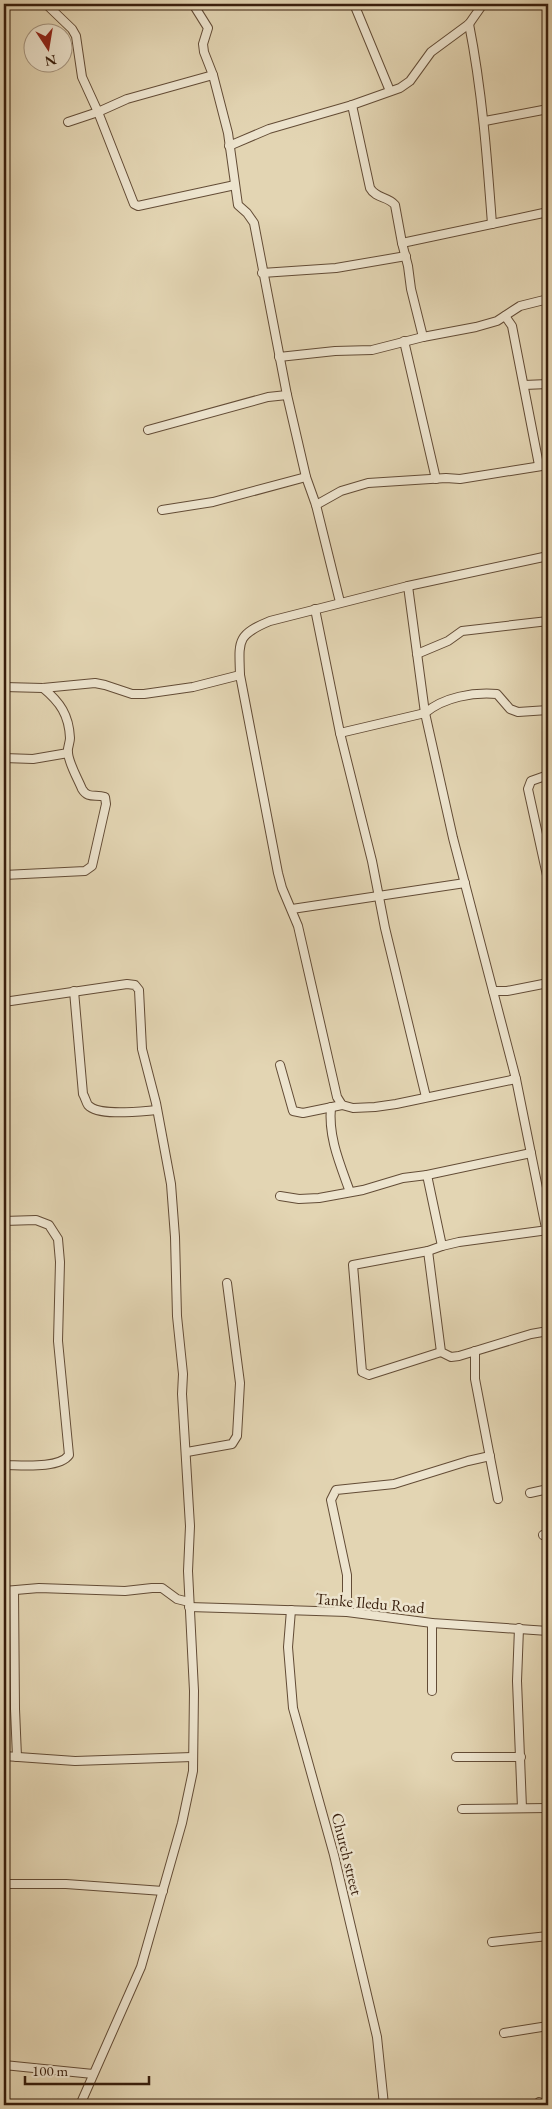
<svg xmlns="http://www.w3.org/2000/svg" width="552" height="2109" viewBox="0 0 552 2109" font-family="'EB Garamond',serif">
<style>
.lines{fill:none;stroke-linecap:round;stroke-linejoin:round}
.minor-casing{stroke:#634c36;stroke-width:10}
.minor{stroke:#ede4ce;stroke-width:8}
.labels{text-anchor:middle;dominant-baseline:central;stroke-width:5;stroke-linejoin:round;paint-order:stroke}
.street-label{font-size:16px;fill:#381e0c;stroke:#ede4ce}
</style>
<rect width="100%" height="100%" fill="#e3d5b3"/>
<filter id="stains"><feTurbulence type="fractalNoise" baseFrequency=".004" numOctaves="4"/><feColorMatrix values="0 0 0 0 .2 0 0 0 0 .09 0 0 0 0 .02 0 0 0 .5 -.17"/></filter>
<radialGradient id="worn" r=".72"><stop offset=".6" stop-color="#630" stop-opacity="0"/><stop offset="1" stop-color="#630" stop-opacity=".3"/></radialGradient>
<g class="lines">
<g class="minor-casing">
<g id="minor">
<polyline points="46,4 72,29 76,36 82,77 98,112 134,204 138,206 235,185"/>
<polyline points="193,4 208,28 203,44 204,52 213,75 228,133 238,205 247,213 254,223 287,395 306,477 316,505 340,602"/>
<polyline points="354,4 390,91"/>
<path d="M469,24C482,90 487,156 492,224"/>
<path d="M352,105L370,188C376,199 388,196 395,205L402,243L408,266L411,289L423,337"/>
<polyline points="485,121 548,109"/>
<polyline points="68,122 98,112 127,99 213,75"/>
<polyline points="229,146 269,129 352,105 400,88 410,81 431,52 469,24 483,4"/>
<polyline points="402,243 548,212"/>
<polyline points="262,273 336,268 406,256"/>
<polyline points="505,316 512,326 539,465"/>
<polyline points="404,341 436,479"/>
<polyline points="279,357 335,351 372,350 423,337 476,327 497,321 520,306 548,299"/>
<polyline points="524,385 548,384"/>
<polyline points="148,430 268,397 287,395"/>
<polyline points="316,505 341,491 368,483 446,478 460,479 548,465"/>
<polyline points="162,510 213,502 306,477"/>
<polyline points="408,586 425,713 453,838 516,1079 548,1238"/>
<polyline points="315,609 340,733 372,861 385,928 426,1097"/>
<polyline points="417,654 448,641 462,631 548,621"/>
<polyline points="4,687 43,688 95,683 105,685 132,694 144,694 193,687 240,675"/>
<path d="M340,733L425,713C444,697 473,692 497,694L510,709L518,712L548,710"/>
<polyline points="4,758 33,759 68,753"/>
<polyline points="548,775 531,781 528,789 548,880"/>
<path d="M4,875L85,871L92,866L106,804L105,797C95,794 88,799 82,789C78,779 69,764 68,753C67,748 70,743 70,738C69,715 60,702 43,688"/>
<polyline points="292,909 465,883"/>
<path d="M74,991L83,1094C85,1097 86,1102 88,1105C99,1117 142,1111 157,1110"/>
<polyline points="493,991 507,991 548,983"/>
<polyline points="4,1002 127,984 135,985 139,990 142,1049 156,1103 171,1184 175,1237 177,1316 183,1374 182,1394 190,1526 188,1571 194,1691 193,1771 182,1823 141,1967 80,2105"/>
<polyline points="280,1065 293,1111 303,1113 342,1105"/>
<path d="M516,1079L396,1104L375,1107L353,1108L342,1105L337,1097L298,926L282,888L278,873L240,675C239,641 236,635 270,621L408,586L548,556"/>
<path d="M331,1107C328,1137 340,1164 350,1192"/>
<polyline points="427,1175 531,1153"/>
<polyline points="280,1196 299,1199 319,1198 363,1190 403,1178 427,1175 442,1246 459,1242 548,1230"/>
<path d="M4,1221L36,1220L49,1225L58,1239L60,1262L58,1341L69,1455C59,1469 21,1465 4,1465"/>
<polyline points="428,1251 441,1352 451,1357 459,1356 531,1334 548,1331"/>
<polyline points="475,1351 475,1379 498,1499"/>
<polyline points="441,1352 369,1375 362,1372 353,1265 428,1251 442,1246"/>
<polyline points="187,1452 232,1444 237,1436 240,1383 227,1283"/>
<polyline points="530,1493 548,1489"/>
<polyline points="543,1535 548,1534"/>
<polyline points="4,1591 39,1588 125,1591 152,1588 162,1588 177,1599 189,1602"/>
<polyline points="14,1591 15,1709 17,1757"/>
<polyline points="189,1607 347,1612 432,1623 548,1631"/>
<polyline points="291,1610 288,1647 293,1708 334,1855 377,2037 384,2105"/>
<polyline points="347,1612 347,1575 331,1500 336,1490 394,1484 468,1461 490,1456"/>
<polyline points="519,1628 517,1681 522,1808"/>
<polyline points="432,1691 432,1623"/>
<polyline points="4,1756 75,1761 192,1757"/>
<polyline points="456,1757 521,1757"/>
<polyline points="462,1809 548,1808"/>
<polyline points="4,1884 66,1884 163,1891"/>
<polyline points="492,1942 548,1936"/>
<polyline points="504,2033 548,2026"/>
<polyline points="4,2065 93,2074"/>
<polyline points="539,2102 540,2105"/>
</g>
</g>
<use href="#minor" class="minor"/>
</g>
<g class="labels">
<g class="street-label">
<text transform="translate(370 1603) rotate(5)">Tanke Iledu Road</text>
<text transform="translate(347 1854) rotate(76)">Church street</text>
</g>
</g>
<rect width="552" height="2109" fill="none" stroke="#e3d5b3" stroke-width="20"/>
<rect x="5" y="5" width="542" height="2099" fill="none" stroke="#381e0c" stroke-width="2.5"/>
<rect x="10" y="10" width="532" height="2089" fill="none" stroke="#381e0c"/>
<g transform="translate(48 48) rotate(168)"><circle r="24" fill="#ede4ce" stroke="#a59580"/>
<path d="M0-4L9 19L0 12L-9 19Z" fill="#8f2418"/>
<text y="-8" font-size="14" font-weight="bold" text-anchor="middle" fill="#381e0c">N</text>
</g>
<path d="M25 2076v8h124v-8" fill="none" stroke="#381e0c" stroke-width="2.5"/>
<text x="32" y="2076" font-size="15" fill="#381e0c" stroke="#ede4ce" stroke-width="4" paint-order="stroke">100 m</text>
<rect width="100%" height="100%" filter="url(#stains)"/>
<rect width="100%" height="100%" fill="url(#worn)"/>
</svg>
